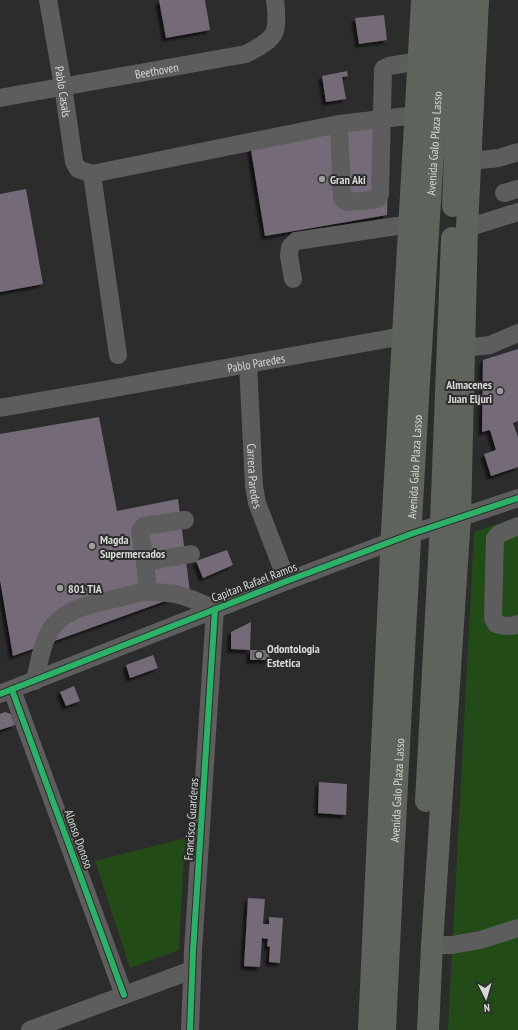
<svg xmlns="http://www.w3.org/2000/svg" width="518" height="1030" viewBox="0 0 518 1030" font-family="'PT Sans Narrow',sans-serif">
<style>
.green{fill:#224b18}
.building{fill:#756a78;filter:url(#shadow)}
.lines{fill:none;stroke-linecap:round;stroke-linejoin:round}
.minor{stroke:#5c5d5c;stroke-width:18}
.major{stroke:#5e635c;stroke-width:22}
.cycleway-casing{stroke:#2b2d2b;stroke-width:8}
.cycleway{stroke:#2db169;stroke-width:6}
.poi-dot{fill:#9b9c9b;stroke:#2b2d2b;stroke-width:1.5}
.labels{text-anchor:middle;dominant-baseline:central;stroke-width:4;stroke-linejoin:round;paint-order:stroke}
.street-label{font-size:12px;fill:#d7d8d7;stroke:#2b2d2b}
.poi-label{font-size:12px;font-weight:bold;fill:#d7d8d7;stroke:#2b2d2b;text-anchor:start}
</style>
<defs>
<filter id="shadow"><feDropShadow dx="-3.5" dy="3.5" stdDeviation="1" flood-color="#0009"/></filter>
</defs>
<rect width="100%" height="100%" fill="#2c2c2c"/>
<g class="green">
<polygon points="518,517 518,1030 448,1030 474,532"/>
<polygon points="185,838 179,950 130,968 95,861"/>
</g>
<g class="building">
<polygon points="159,0 205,0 210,30 166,38"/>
<polygon points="384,15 387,40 359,44 355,18"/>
<polygon points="347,71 348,76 342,77 346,99 326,102 322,76"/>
<polygon points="389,126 387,215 265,236 250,144"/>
<polygon points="26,189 43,284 0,292 0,194"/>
<polygon points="518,349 518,421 513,423 518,437 518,467 491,476 484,454 496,450 490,430 482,432 483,360"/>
<polygon points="99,417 117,511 178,499 190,592 13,656 0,580 0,434"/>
<polygon points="227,550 233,565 203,578 196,561"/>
<polygon points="251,622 250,650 269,650 269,660 250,660 250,650 231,649 231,632"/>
<polygon points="153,655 158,668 130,678 126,665"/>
<polygon points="74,686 80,701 66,706 60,692"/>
<polygon points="5,712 11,714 15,725 0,730 0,714"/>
<polygon points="319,782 347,784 346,815 318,813"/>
<polygon points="248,898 265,899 263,924 269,924 269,917 283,918 280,963 269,962 270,947 267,946 268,939 262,938 260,967 244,966"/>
</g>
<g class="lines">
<g class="minor">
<path id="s1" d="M48,0L63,86L74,162L78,169L92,174"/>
<path id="s2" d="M0,98L246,54C255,49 270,42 274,33C278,25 276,8 275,0"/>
<polyline points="339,124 342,198 347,202 373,200 378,198 380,194 383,70 384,68 389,66 419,61"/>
<polyline points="470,161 499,158 518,152"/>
<polyline points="92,174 339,124 416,115"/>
<polyline points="92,174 118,355"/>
<polyline points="504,193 518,189"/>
<polyline points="467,228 518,212"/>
<polyline points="293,279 289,256 290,247 296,241 397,226 410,225"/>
<polyline points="464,348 490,345 518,333"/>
<path id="s3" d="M248,364L254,486L257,503L287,581"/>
<path id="s4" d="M0,408L109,389L403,336"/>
<path d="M518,526L499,534L495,538L493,618L496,624C503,626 512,627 518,624"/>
<polyline points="145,562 191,554"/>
<polyline points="148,592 145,562 140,531 144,526 185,520"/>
<path d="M35,681C39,663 42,639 55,624C70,607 97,603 118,598C128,596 138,592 148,592C157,592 167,593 175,594C189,597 203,604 215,609L193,951L190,1030"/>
<polyline points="12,690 124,995"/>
<polyline points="0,694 287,581 411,534 518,498"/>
<polyline points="432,945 452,945 480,940 518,928"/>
<polyline points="30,1030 192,970"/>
</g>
<g class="major">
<polyline points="453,206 461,0"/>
<polyline points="426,801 441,523 452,238"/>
<polyline points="369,1030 392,531 422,0"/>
<path id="s5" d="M385,1030C401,686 420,343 443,0"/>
<polyline points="428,1030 432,945 460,517 467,228 478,0"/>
</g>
<g class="cycleway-casing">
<g id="cycleway">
<polyline points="12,690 124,995"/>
<polyline points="0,694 287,581 411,534 518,498"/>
<polyline points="190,1030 193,951 215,609"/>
</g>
</g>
<use href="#cycleway" class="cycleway"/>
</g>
<g class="poi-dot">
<circle cx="322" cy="179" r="4"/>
<circle cx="500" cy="391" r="4"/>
<circle cx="92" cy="546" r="4"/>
<circle cx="60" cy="588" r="4"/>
<circle cx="259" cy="655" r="4"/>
</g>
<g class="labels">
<g class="street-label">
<text stroke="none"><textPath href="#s2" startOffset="159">Beethoven</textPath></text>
<text stroke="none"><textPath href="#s1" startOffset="93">Pablo Casals</textPath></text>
<text stroke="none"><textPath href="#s5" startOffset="888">Avenida Galo Plaza Lasso</textPath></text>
<text stroke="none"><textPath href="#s4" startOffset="260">Pablo Paredes</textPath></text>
<text stroke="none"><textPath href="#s5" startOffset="564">Avenida Galo Plaza Lasso</textPath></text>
<text stroke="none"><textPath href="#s3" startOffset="112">Carrera Paredes</textPath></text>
<text transform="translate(254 582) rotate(-21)">Capitan Rafael Ramos</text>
<text stroke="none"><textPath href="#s5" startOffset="240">Avenida Galo Plaza Lasso</textPath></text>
<text transform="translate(191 819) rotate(-86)">Francisco Guarderas</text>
<text transform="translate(79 839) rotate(70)">Alonso Donoso</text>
</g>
<g class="poi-label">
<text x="330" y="179">Gran Aki</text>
<text x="492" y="384" text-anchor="end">Almacenes<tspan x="492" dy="14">Juan Eljuri</tspan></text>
<text x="100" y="539">Magda<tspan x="100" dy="14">Supermercados</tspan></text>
<text x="68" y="588">801 TIA</text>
<text x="267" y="648">Odontologia<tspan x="267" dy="14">Estetica</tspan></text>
</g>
</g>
<g transform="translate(486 998) rotate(175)" stroke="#2b2d2b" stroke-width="3" paint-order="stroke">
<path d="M0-3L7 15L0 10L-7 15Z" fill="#d7d8d7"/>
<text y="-6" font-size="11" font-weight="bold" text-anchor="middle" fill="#d7d8d7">N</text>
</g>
</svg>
